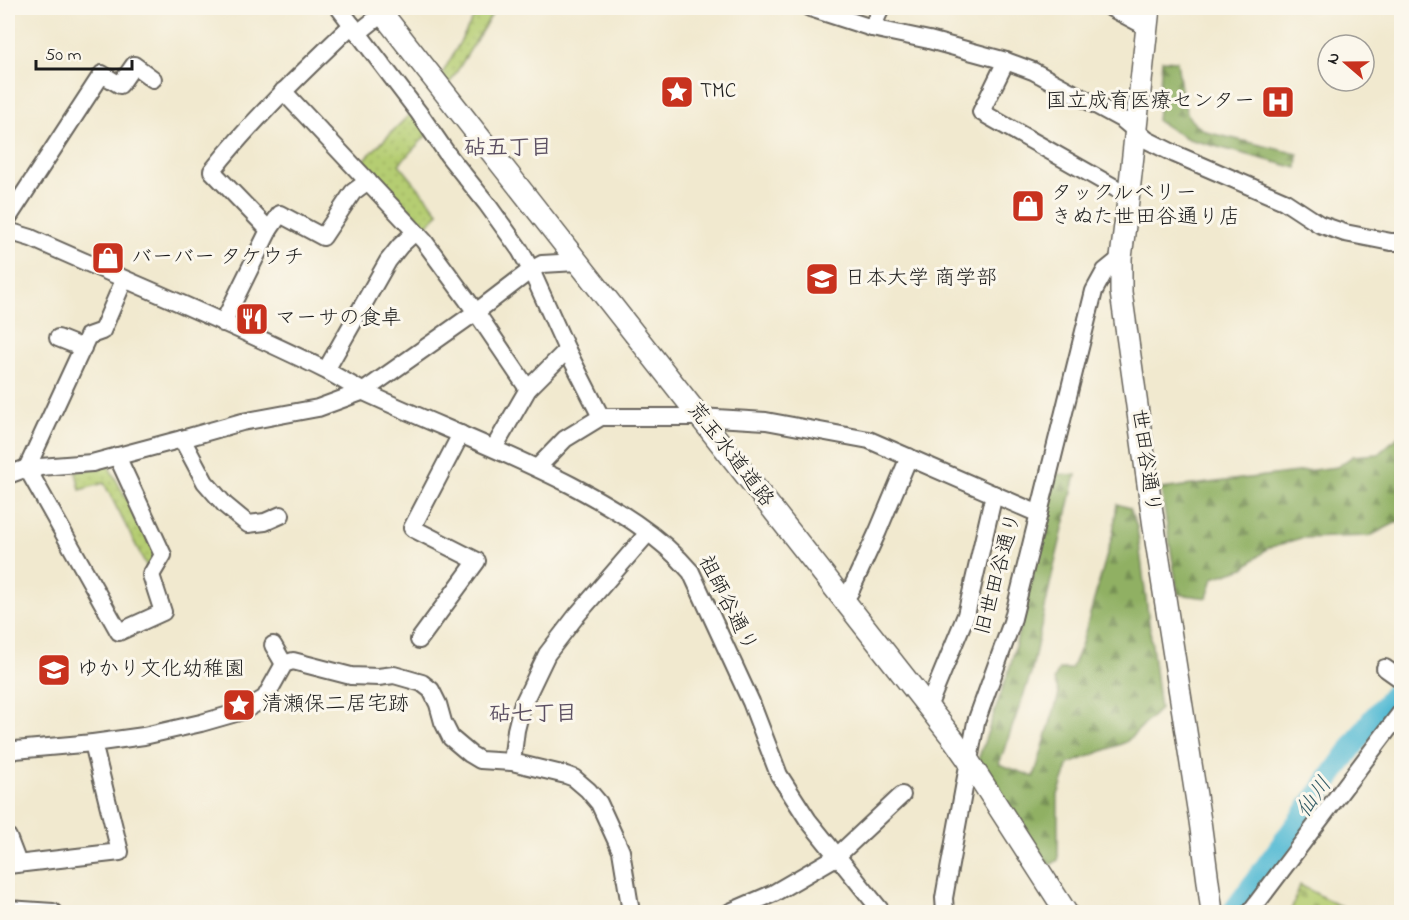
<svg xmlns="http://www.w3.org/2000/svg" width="1409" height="920" viewBox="0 0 1409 920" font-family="'Indie Flower','Klee One',sans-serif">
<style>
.grass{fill:url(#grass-dots);stroke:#687447;stroke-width:1.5}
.forest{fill:url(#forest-firs);stroke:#566640;stroke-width:1.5}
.cemetery{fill:url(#cemetery-stones);stroke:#687447;stroke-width:1.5}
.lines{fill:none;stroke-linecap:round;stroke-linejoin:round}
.river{stroke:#56bbd4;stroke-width:22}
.minor-casing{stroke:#67645b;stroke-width:20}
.major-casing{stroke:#67645b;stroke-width:24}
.minor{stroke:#fff;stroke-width:16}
.major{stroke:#fff;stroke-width:21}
.labels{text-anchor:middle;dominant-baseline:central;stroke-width:6;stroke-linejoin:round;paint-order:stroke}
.poi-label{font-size:21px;fill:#1c1c1c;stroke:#fbf7ec;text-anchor:start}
.street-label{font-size:21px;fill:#1c1c1c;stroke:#fbf7ec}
.neighbourhood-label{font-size:22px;font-weight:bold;fill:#5d5163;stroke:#fbf7ec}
.water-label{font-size:22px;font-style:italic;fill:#335c66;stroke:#fbf7ec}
</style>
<defs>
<pattern id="grass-dots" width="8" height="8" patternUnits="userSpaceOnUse" patternTransform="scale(1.5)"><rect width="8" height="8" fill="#b5cd72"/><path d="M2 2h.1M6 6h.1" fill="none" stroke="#9baf62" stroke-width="1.8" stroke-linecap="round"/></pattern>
<pattern id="forest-firs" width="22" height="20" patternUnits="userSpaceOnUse" patternTransform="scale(1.5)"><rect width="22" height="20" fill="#90b064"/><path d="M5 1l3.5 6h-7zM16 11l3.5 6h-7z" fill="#758e52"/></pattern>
<pattern id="cemetery-stones" width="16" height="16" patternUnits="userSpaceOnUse" patternTransform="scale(1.5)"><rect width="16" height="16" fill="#b5cd72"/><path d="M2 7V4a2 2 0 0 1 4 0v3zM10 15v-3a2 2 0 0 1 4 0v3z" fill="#9baf62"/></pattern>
</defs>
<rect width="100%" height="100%" fill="#fbf7ec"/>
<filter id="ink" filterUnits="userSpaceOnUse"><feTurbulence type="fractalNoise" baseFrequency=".0167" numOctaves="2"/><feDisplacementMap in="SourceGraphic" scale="12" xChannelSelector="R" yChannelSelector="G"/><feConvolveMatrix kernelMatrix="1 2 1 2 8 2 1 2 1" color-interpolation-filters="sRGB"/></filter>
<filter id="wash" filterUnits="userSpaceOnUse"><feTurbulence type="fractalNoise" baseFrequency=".008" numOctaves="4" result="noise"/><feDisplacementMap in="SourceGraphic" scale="24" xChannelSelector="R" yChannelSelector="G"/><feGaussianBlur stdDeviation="1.35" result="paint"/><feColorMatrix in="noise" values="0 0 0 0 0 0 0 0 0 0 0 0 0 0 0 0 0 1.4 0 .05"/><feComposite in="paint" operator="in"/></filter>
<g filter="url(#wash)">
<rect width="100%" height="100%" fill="#f1e9cf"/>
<g class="grass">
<polygon points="479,8 496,8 448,86 441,76"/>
<polygon points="413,111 428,134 399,164 439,213 422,230 361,163"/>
<polygon points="108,465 157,555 148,569 104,483 80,490 76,472"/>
</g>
<g class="forest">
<path d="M1162,60L1177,61C1179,74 1182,104 1188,115C1192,124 1202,129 1210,133L1298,154L1297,168L1188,139L1157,121Z"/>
<polygon points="1401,434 1401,520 1370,536 1301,538 1268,548 1244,568 1213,578 1207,598 1178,594 1161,489 1337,467 1353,456 1378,454"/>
<polygon points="1056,474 1076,475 1052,575 1031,674 999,764 1034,777 1059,694 1054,680 1059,669 1071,669 1081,646 1113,533 1117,504 1130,508 1137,527 1160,709 1126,742 1069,764 1058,795 1058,860 1046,868 977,763 1011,664"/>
</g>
<polygon class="cemetery" points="1300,885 1351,912 1289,912 1292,908"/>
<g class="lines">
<polyline class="river" points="1233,912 1371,721 1402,685"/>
</g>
</g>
<g filter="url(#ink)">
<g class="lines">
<g class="minor-casing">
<g id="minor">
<polyline points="339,8 419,113 448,155 487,204 520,250 531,270 567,350 601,417"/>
<polyline points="810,8 872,28 929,40 1006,61 1033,71 1123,120 1147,140 1175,154 1284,201 1319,224 1345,233 1391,242 1402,242"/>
<polyline points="1111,8 1147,27"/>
<polyline points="872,28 881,8"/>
<polyline points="358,33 383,13 387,8"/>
<polyline points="1006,61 981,112 1117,189 1129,192"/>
<polyline points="283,91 424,241 476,312 528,389"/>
<polyline points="8,218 102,74 120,85 134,65 153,79"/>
<polyline points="269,230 280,214 323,237 353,192 368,181"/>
<path d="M8,231L31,238C129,282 229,322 325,370C338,377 351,385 364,392C433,424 503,450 571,485C614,508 659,534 691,572L751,702L779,775L808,820L882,912"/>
<path d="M223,323L269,230L212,171C254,118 303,72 352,25"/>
<polyline points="58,338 83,348"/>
<polyline points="326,370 388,261 400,246 415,232"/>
<polyline points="182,439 205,482 225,505 248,524 265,522 281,515"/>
<polyline points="494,448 528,389 567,350"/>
<polyline points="117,456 163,555 151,575 163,612 119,632 27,468 88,336 102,331 124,280"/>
<polyline points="537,468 565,439 601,417 699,417 766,421 869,440 1039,514"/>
<polyline points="8,475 27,468 92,463 182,439 242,422 318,408 364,391 476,312 531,270 542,264 577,262"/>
<polyline points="843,599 850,592 878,531 909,457"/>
<polyline points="419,640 477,561 412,528 461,434"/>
<polyline points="273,645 284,664"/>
<polyline points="1385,668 1402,680"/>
<polyline points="928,707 966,615 994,494"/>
<polyline points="8,753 15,750 93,743 144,736 201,723 243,711 265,698 284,664 293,661 351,676 378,677 394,675 422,683 431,690 438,704 443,722 451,738 470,754 480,760 512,762 566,775 574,778 588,790 599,803 621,851 631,912"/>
<polyline points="512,762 516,730 522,706 547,654 577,615 648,533"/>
<polyline points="8,837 18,863"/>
<polyline points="8,865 120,852 93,743"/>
<polyline points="8,909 53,912"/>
<polyline points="730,912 774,893 836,857 902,795"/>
<polyline points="945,912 944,898 947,881 976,722 1012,622 1094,291 1105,271 1121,258"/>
<polyline points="1250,912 1402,711"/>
</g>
</g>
<g class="major-casing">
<g id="major">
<polyline points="378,8 954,740 968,760 1066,912"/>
<polyline points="1149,8 1129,192 1121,258 1121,292 1156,541 1200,821 1212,912"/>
</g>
</g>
<use href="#minor" class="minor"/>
<use href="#major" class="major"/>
</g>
</g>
<defs>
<g id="sight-square" transform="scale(1.725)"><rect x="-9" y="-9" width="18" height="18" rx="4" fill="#c8321e" stroke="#fbf7ec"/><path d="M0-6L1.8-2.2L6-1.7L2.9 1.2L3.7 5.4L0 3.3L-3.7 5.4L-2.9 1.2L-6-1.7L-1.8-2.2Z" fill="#fff"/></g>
<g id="hospital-square" transform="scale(1.725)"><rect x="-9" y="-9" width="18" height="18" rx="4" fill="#c8321e" stroke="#fbf7ec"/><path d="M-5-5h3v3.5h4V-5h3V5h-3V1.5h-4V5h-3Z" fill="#fff"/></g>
<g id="shop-square" transform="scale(1.725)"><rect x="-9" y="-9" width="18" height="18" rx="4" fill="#c8321e" stroke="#fbf7ec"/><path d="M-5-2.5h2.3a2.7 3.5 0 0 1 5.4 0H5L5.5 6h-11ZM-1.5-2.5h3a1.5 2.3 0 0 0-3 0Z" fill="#fff"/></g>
<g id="university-square" transform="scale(1.725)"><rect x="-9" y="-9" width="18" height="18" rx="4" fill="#c8321e" stroke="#fbf7ec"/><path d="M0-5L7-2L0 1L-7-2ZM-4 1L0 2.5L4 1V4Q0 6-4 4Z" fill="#fff"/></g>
<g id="restaurant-square" transform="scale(1.725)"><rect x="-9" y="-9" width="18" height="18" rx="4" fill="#c8321e" stroke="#fbf7ec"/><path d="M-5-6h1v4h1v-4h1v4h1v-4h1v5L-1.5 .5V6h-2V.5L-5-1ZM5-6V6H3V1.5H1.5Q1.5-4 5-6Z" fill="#fff"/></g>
<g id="school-square" transform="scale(1.725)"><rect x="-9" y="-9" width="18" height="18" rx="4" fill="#c8321e" stroke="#fbf7ec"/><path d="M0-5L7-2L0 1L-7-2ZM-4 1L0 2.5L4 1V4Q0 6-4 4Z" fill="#fff"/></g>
</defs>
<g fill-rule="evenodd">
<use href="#sight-square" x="677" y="92"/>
<use href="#hospital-square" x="1278" y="102"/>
<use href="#shop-square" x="1028" y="206"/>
<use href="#shop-square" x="108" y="258"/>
<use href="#university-square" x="822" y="279"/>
<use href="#restaurant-square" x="252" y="319"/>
<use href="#school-square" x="54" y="670"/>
<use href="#sight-square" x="239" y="705"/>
</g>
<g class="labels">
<g class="poi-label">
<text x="700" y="92">TMC</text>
<text x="1255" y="102" text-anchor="end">国立成育医療センター</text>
<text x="1051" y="194">タックルベリー<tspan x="1051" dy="24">きぬた世田谷通り店</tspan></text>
<text x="131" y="258">バーバー タケウチ</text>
<text x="845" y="279">日本大学 商学部</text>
<text x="275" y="319">マーサの食卓</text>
<text x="77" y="670">ゆかり文化幼稚園</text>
<text x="262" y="705">清瀬保二居宅跡</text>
</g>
<g class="street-label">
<text transform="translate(730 455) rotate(52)">荒玉水道道路</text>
<text transform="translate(1145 461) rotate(82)">世田谷通り</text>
<text transform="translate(999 574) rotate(-75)">旧世田谷通り</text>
<text transform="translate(727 604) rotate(63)">祖師谷通り</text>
</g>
<g class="neighbourhood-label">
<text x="508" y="149">砧五丁目</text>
<text x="533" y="715">砧七丁目</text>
</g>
<g class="water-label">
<text transform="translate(1315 798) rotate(-54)">仙川</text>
</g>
</g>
<rect width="1409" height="920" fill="none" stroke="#fbf7ec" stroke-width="30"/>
<g transform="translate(1346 63) rotate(290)"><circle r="28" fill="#fbf7ec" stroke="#a29f99" stroke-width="1.5"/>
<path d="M0-4.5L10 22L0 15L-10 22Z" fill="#c8321e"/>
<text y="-9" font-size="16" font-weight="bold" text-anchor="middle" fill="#1c1c1c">N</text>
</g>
<path d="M36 60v9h96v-9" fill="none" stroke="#1c1c1c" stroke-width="3"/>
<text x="45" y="60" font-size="18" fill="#1c1c1c" stroke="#fbf7ec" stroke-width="4.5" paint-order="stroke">50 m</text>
</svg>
